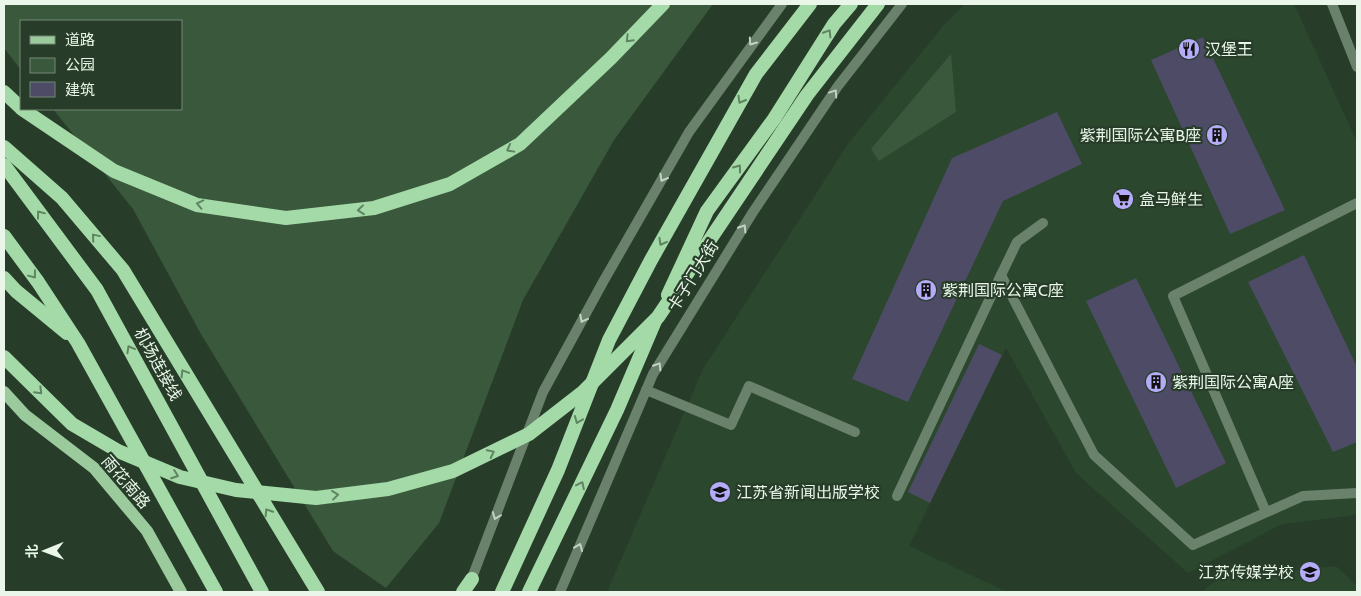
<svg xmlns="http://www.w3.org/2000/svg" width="1361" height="596" viewBox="0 0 1361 596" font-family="Cabin,'Noto Sans SC',sans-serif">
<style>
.built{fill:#2b472d}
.green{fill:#3a593c}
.building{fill:#4d4b66}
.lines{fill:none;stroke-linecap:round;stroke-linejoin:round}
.service{stroke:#6a826b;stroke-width:10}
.tertiary{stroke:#6a826b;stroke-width:10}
.primary{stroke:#9bcb9d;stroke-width:12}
.trunk{stroke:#a4daa7;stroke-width:14}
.trunk-bridge{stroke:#a4daa7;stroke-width:14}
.oneway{stroke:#5f8462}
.oneway2{stroke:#c3d3c3}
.labels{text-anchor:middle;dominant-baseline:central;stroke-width:4.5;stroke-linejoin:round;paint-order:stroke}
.poi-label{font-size:16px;fill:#e9f6e9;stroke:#273d29;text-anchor:start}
.street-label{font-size:16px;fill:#e9f6e9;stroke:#273d29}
</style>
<rect width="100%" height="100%" fill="#273d29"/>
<g class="built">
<polygon points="965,4 1294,4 1357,142 1357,515 1282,524 1188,573 1076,473 1006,348 909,546 1007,592 607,592 703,369 848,144 943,26"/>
<polygon points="1336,566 1357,586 1357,592 1202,592 1217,579"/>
</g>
<g class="green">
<polygon points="4,4 713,4 614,140 523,300 439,523 386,588 333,551 201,334 133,209 53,109 181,109 181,21 21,21 21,70 4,48"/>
<polygon points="951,54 956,112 879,161 871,149"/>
</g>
<g class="building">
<polygon points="1203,37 1285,210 1230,234 1151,60"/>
<polygon points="1057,112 1082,164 1003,201 908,402 852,379 952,158"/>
<polygon points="1304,255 1357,367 1357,442 1333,452 1248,282"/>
<polygon points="1136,278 1226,463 1176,488 1086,301"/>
<polygon points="979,344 1002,355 930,503 908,492"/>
</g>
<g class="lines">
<g class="service">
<polyline points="1001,275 1017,242 1043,223"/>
<polyline points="646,390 731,425 749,386 855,432"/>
<polyline points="897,496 1001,275 1094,455 1193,545 1303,496 1357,493"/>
<polyline points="1266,512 1173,296 1357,203"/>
</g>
<g class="tertiary">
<polyline points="1332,4 1357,67"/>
<polyline points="470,583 543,392 603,282 689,132 782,4"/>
<polyline points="560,592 653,374 753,212 838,86 902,4"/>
</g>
<polyline class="primary" points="4,392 25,415 94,468 147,531 181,592"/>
<g class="trunk">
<polyline points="4,92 21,108"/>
<polyline points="4,147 62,198 123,270 318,592"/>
<polyline points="4,165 97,290 262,592"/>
<polyline points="4,236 38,282 78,343 216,592"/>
<polyline points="4,278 16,291 67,333"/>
<polyline points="668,295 707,211 774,119 834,24 851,4"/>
<polyline points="463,592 472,579"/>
<polyline points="502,592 558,470 609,340 651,260 756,74 810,4"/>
<polyline points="529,592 617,410 655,321"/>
</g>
<g class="trunk-bridge">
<polyline points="22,109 114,171 197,205 286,218 374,208 450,184 520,144 611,58 663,4"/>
<polyline points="4,357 72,424 118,451 180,477 236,490 316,498 388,489 453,471 529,434 583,392 658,317 807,95 878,4"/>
</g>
</g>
<defs><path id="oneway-chevron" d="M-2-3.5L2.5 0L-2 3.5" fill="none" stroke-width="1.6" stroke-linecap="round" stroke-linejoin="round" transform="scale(1.25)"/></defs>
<g class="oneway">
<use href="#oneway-chevron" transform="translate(828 33) rotate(-58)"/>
<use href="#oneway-chevron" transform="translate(629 39) rotate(134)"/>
<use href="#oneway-chevron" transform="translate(741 100) rotate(120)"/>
<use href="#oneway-chevron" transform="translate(510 149) rotate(151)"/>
<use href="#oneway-chevron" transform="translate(738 168) rotate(-54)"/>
<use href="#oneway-chevron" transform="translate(200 204) rotate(-167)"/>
<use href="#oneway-chevron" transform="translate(361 210) rotate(174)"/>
<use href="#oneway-chevron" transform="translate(40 214) rotate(-127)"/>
<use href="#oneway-chevron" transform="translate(95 237) rotate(-130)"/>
<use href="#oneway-chevron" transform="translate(662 242) rotate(119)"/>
<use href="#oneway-chevron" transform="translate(33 275) rotate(53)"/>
<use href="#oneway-chevron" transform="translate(130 349) rotate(-119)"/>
<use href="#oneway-chevron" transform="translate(184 373) rotate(-121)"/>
<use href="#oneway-chevron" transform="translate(39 391) rotate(45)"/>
<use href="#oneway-chevron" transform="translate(578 420) rotate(112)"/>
<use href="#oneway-chevron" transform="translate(491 453) rotate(-26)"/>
<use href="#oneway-chevron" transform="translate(175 475) rotate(20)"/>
<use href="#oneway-chevron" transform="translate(581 485) rotate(-64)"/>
<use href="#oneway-chevron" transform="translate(335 495) rotate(-7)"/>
<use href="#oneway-chevron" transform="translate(268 512) rotate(-122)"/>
</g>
<g class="oneway2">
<use href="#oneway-chevron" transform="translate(752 42) rotate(125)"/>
<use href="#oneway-chevron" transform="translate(834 93) rotate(-56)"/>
<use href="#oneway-chevron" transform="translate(663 178) rotate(120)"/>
<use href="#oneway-chevron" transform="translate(743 228) rotate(-58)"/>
<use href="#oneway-chevron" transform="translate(583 319) rotate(118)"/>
<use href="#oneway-chevron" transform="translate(658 366) rotate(-58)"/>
<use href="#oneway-chevron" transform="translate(496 516) rotate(111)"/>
<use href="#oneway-chevron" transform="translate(579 547) rotate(-67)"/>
</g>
<defs>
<g id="restaurant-disc" transform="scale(1.125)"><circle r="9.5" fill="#b4acf9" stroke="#273d29"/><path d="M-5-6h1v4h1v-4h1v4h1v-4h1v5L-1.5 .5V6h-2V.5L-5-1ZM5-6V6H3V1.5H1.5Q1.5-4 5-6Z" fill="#111"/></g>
<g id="building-disc" transform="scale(1.125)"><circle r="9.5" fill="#b4acf9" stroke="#273d29"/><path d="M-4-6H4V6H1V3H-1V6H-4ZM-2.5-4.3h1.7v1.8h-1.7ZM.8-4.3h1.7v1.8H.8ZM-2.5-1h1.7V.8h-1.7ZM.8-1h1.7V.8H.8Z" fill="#111"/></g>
<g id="supermarket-disc" transform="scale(1.125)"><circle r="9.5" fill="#b4acf9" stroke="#273d29"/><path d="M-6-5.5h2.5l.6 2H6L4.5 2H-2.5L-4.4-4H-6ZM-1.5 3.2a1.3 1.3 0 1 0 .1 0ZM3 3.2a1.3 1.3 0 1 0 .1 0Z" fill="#111"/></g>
<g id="school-disc" transform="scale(1.125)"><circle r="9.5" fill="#b4acf9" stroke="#273d29"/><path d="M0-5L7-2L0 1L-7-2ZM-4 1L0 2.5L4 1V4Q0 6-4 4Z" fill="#111"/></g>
</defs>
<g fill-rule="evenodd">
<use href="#restaurant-disc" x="1189" y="49"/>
<use href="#building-disc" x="1217" y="135"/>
<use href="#supermarket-disc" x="1123" y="199"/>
<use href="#building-disc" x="926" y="290"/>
<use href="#building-disc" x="1156" y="382"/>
<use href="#school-disc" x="720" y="492"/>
<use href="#school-disc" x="1310" y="572"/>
</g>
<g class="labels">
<g class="poi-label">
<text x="1205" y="49">汉堡王</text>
<text x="1201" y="135" text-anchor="end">紫荆国际公寓B座</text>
<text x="1139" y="199">盒马鲜生</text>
<text x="942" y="290">紫荆国际公寓C座</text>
<text x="1172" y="382">紫荆国际公寓A座</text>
<text x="736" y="492">江苏省新闻出版学校</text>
<text x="1294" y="572" text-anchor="end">江苏传媒学校</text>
</g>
<g class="street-label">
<text transform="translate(693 276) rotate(-58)">卡子门大街</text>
<text transform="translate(158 364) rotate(61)">机场连接线</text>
<text transform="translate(126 482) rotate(49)">雨花南路</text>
</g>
</g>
<rect width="1361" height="596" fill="none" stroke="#e9f6e9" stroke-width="10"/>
<rect x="20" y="20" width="162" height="90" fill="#273d29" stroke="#758776"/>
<rect x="30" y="36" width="25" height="8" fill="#9bcb9d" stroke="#758776"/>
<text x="65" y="45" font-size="15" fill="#e9f6e9">道路</text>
<rect x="30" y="58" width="25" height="15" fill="#3a593c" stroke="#758776"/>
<text x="65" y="70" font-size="15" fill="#e9f6e9">公园</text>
<rect x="30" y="82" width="25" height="15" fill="#4d4b66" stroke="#758776"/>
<text x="65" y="95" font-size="15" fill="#e9f6e9">建筑</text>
<g transform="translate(45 551) rotate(269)" stroke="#273d29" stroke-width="4" paint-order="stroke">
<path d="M0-4L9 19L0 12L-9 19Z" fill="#e9f6e9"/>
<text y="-8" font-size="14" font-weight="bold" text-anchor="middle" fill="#e9f6e9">北</text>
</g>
</svg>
